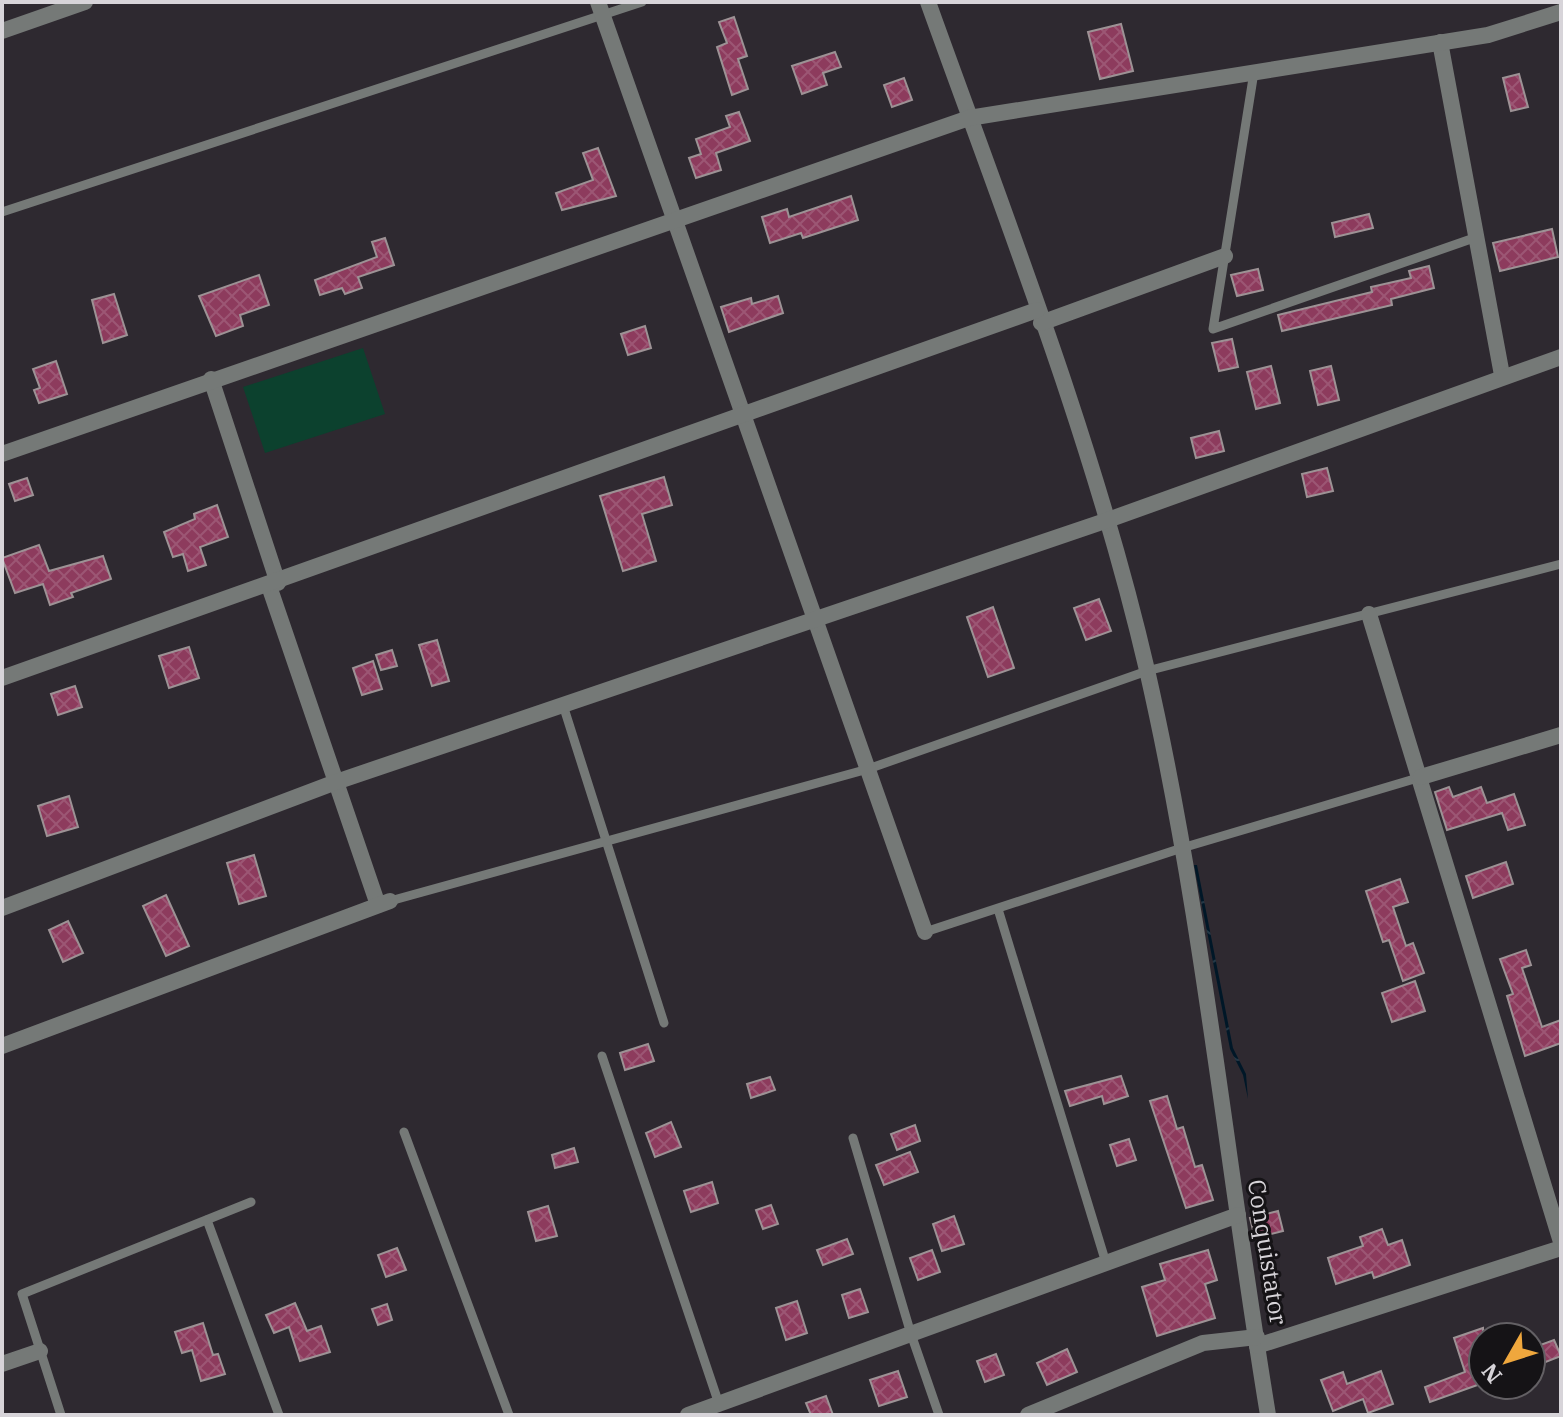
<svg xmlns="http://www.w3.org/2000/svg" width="1563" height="1417" viewBox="0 0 1563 1417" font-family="'IBM Plex Serif',serif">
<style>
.grass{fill:#0c412e}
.water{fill:url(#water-ripples)}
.building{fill:url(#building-cross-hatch);stroke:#9d9295;stroke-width:2}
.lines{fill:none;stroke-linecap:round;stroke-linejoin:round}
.lane{stroke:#757977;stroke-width:9}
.street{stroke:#757977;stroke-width:16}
.labels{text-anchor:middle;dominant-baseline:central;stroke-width:6;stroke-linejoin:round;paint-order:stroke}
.street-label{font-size:24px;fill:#d7d4d9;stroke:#151316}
</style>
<defs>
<pattern id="water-ripples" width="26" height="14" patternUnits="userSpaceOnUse" patternTransform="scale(2)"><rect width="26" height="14" fill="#001727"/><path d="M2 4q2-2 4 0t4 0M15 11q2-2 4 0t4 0" fill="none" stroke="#243846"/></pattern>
<pattern id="building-cross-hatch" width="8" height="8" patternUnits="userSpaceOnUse" patternTransform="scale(2)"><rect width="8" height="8" fill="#8d3b5d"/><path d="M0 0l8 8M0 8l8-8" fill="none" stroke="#9c5674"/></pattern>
</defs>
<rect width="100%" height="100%" fill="#2e2930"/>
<polygon class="grass" points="363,348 385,414 265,453 243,387"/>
<polygon class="water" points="1194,865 1197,865 1233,1048 1246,1074 1248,1099 1243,1075 1230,1049"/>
<g class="building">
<polygon points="734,17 747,56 738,59 748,89 732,95 717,47 727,43 719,22"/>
<polygon points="1121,24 1133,71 1100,79 1088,32"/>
<polygon points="835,52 841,67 823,73 827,85 802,94 792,66"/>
<polygon points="1519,74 1528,107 1511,111 1503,78"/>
<polygon points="904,78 912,100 892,107 884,85"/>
<polygon points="739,112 750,141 716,153 721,170 696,178 689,158 701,154 696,139 730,127 726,116"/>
<polygon points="598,148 616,196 562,210 556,193 593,180 583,153"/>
<polygon points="851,196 858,220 803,238 801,233 770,243 762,217 787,209 789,217"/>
<polygon points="1369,214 1373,228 1335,237 1332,223"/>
<polygon points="1552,229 1558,257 1500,271 1493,243"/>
<polygon points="385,238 394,265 358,277 362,288 345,294 342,288 320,295 315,280 377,257 372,242"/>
<polygon points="1429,266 1434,288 1391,299 1392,305 1282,331 1278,315 1372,292 1371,287 1411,278 1409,271"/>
<polygon points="1258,269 1263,290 1237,296 1231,275"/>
<polygon points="259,275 269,305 240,315 243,326 216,336 199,296"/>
<polygon points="114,294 127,335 103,343 92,300"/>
<polygon points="778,296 783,313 729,332 721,307 751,298 752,304"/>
<polygon points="645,326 651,348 628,355 621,334"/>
<polygon points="1232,339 1238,367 1219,371 1212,343"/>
<polygon points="56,361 67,394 39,403 34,390 40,388 33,369"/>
<polygon points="1271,366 1280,403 1256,409 1247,372"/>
<polygon points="1331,366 1339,400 1318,405 1310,371"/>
<polygon points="1219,431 1224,451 1196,458 1191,438"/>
<polygon points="1327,468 1333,491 1307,497 1302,474"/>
<polygon points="664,477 672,505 642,514 656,561 623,571 600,496"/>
<polygon points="27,478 33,495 15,501 9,484"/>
<polygon points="217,505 228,537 200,547 206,565 188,571 183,554 173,557 164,532 195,519 194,514"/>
<polygon points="39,545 49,571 103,556 111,579 71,593 73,597 50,605 43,584 15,593 2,558"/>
<polygon points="1099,599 1111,631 1086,640 1074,608"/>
<polygon points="993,607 1014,668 988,677 967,617"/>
<polygon points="437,640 449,681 432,686 419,645"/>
<polygon points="189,647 199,678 169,688 159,656"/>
<polygon points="392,650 397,666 381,670 376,655"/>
<polygon points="373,661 382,689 362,695 353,668"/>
<polygon points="75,686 82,707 58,715 51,694"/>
<polygon points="1449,787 1453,797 1481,787 1487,803 1514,794 1525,825 1508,830 1502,813 1447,830 1435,792"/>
<polygon points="69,796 78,827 47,836 38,806"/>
<polygon points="254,855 266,896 239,904 227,863"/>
<polygon points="1506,862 1513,884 1473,898 1466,876"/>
<polygon points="1400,879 1408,902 1393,907 1406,946 1413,943 1424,973 1403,981 1389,940 1383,942 1366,891"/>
<polygon points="166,895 189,946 166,956 143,906"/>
<polygon points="68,921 83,953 63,962 49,930"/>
<polygon points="1526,950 1531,965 1522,968 1542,1027 1561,1020 1561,1043 1525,1056 1507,996 1513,994 1500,959"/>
<polygon points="1415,981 1425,1011 1392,1022 1382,993"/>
<polygon points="648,1044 654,1061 625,1070 620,1053"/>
<polygon points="1121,1076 1128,1096 1104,1104 1102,1096 1070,1106 1065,1091"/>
<polygon points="770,1077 775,1090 751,1098 747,1084"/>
<polygon points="1167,1096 1177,1129 1183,1127 1195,1167 1202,1165 1213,1200 1186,1208 1150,1101"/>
<polygon points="671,1122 681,1147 655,1157 646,1133"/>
<polygon points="915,1125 920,1141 897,1150 891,1134"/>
<polygon points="1129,1139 1136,1160 1117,1166 1110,1145"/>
<polygon points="574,1148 578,1162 555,1168 552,1155"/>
<polygon points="910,1152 918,1172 884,1185 876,1165"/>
<polygon points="712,1182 718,1203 691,1212 684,1191"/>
<polygon points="771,1205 778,1224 763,1229 756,1210"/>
<polygon points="548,1206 557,1236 536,1241 528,1212"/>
<polygon points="1278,1211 1283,1231 1255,1238 1250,1218"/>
<polygon points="954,1216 964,1244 942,1251 933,1224"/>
<polygon points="1382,1229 1388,1245 1402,1240 1410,1265 1374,1278 1372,1272 1336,1284 1328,1258 1363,1246 1360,1237"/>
<polygon points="847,1239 853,1254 823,1265 817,1250"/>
<polygon points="397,1248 406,1270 386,1277 378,1255"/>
<polygon points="932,1250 940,1272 918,1280 910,1258"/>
<polygon points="1208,1250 1217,1280 1205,1284 1215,1318 1157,1336 1142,1287 1165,1280 1160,1264"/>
<polygon points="860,1289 868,1312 849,1318 842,1295"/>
<polygon points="797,1301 807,1333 786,1340 776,1308"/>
<polygon points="295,1303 307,1331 321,1326 330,1352 300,1361 289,1327 274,1333 266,1315"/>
<polygon points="387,1304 392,1320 378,1325 372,1309"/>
<polygon points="203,1323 213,1355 218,1354 225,1374 201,1381 192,1350 182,1353 175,1332"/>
<polygon points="1483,1328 1483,1383 1430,1402 1425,1387 1465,1372 1454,1338"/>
<polygon points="1554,1340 1561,1356 1538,1365 1532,1348"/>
<polygon points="1067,1349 1077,1372 1047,1385 1037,1363"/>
<polygon points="996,1354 1004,1375 985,1382 977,1361"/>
<polygon points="898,1371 907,1397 879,1406 870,1380"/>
<polygon points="1381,1371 1393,1404 1368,1413 1363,1399 1333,1411 1321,1380 1343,1372 1347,1384"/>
<polygon points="826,1396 833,1415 811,1415 806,1403"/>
</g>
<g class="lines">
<g class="lane">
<polyline points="1254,72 1213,329 1474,238"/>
<polyline points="2,212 642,2"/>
<polyline points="563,705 664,1023"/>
<polyline points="390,901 868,769 1147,671 1561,564"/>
<polyline points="998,909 1106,1263"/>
<polyline points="925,932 1182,848 1421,777"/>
<polyline points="602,1056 719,1404"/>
<polyline points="404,1132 509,1415"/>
<polyline points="853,1138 911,1334 939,1415"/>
<polyline points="207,1220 279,1415"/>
<polyline points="61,1415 22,1294 251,1202"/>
</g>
<g class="street">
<polyline points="598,2 925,932"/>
<path d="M928,2C1007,222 1094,442 1147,670C1203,915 1227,1167 1268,1415"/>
<polyline points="2,31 85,2"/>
<polyline points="1440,42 1502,375"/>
<polyline points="1041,323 1225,256"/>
<polyline points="211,379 278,583"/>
<polyline points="2,454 969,118 1488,35 1561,12"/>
<polyline points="269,586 378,905"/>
<polyline points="1369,614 1561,1242"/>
<polyline points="2,678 1037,310"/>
<polyline points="1421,777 1561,735"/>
<polyline points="2,908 336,782 1108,520 1561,357"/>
<polyline points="2,1046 390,901"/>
<polyline points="1257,1346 1561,1248"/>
<polyline points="2,1364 40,1351"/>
<polyline points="688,1415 1238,1215"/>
<polyline points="1028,1415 1203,1343 1257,1337"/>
</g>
</g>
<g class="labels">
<g class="street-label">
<text transform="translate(1268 1252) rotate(81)">Conquistator</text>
</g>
</g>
<rect width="1563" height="1417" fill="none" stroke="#d7d4d9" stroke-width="8"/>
<g transform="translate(1507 1361) rotate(231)"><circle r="38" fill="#151316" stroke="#636064" stroke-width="2"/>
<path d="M0-6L14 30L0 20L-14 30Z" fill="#efa73d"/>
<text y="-12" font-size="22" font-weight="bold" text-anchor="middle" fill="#d7d4d9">N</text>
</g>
</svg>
